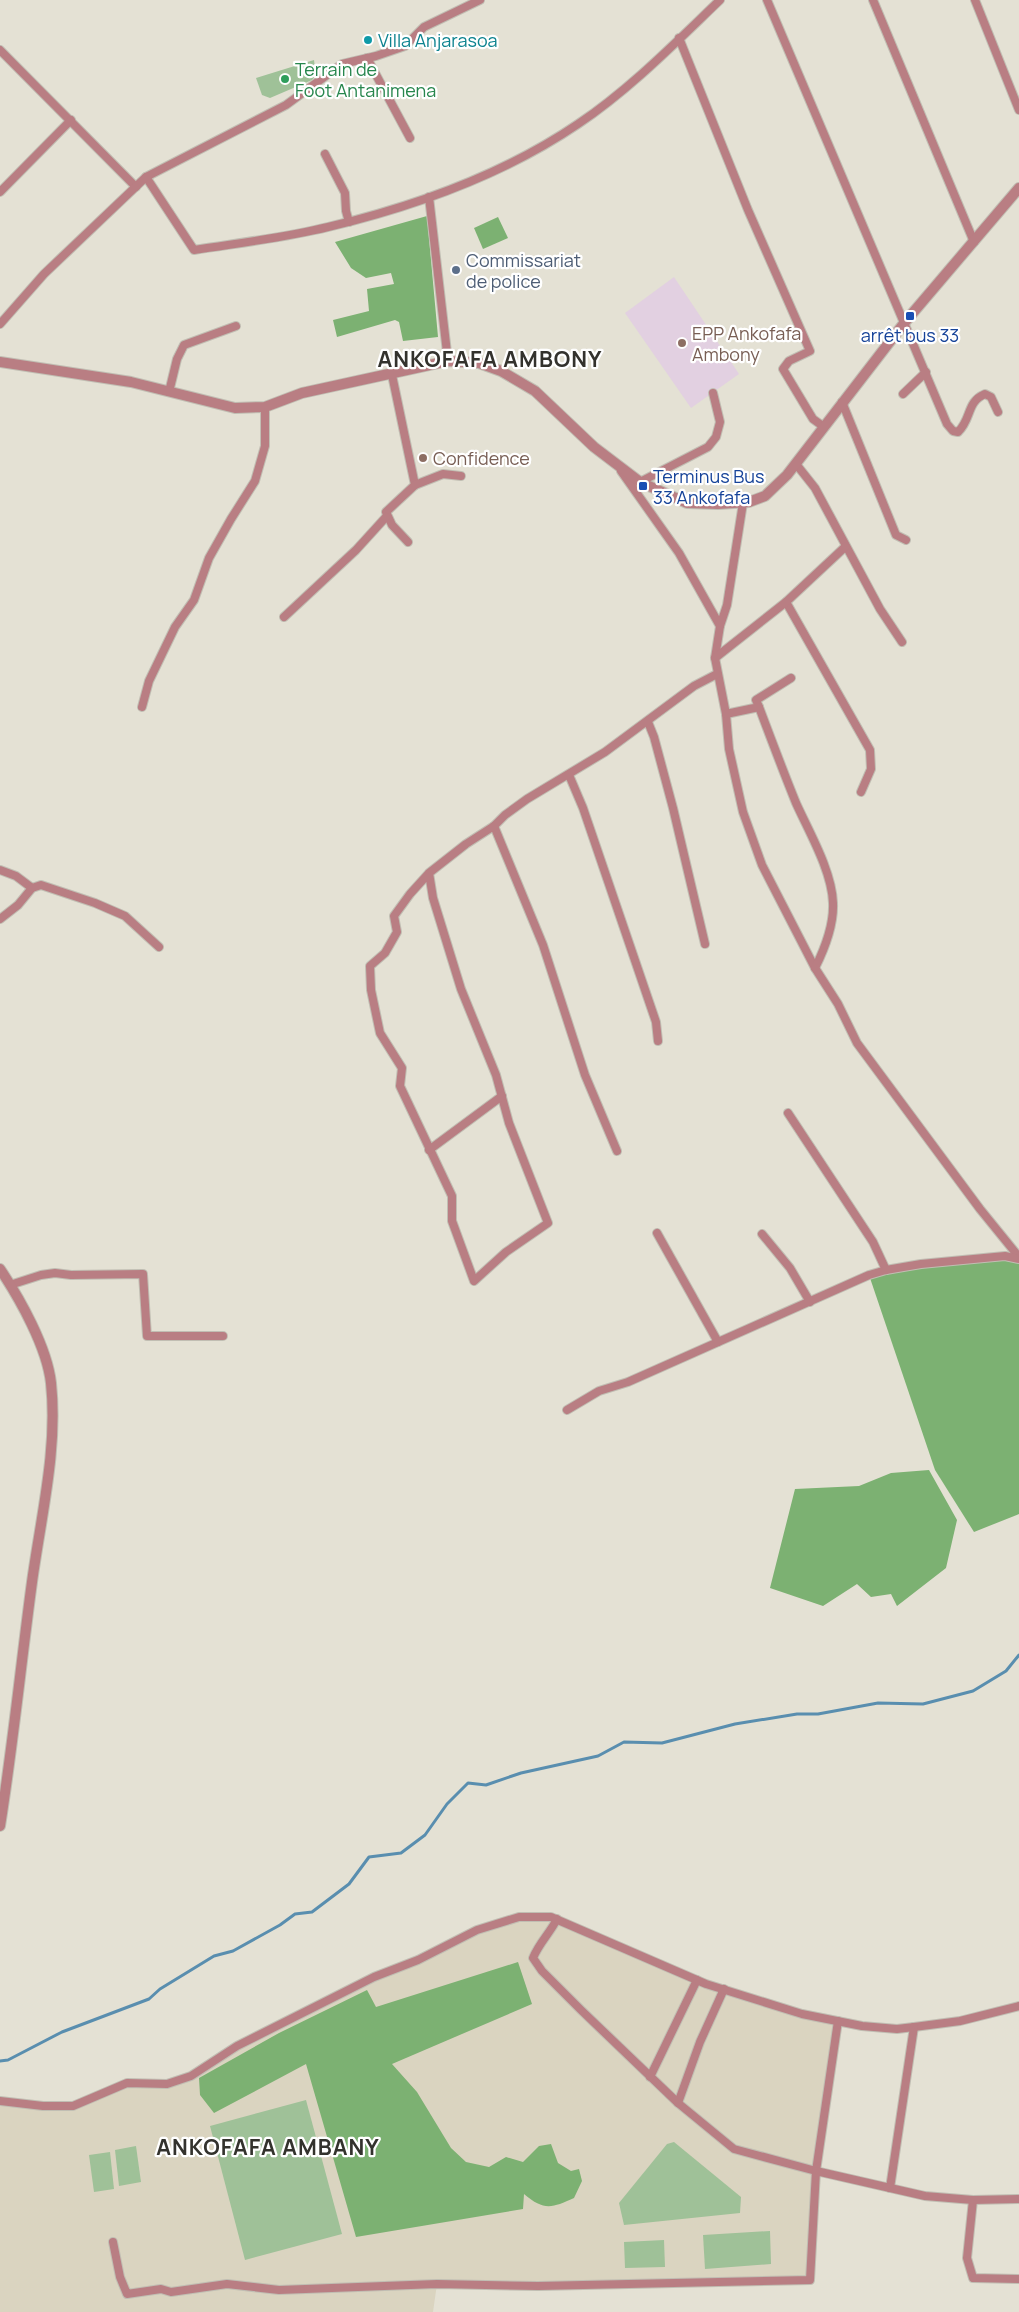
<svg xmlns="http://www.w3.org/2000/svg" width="1019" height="2312" viewBox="0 0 1019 2312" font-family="Manrope,sans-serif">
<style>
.built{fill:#dad4c0}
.education{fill:#e2d0e1}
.green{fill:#9fc198}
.forest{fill:#7cb172}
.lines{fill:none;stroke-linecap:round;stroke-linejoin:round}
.stream{stroke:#598eaf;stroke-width:3}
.minor-casing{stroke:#c1beb3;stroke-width:10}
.tertiary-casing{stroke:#c1beb3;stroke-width:12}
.minor{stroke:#b97e83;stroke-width:8}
.tertiary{stroke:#b97e83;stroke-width:10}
.culture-dot{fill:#0f9aa8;stroke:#fff;stroke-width:2}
.leisure-dot{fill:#2e9e5b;stroke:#fff;stroke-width:2}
.service-dot{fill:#5c6f8a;stroke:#fff;stroke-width:2}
.transit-dot{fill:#1a4fb4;stroke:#fff;stroke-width:2}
.education-dot{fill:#8d6e63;stroke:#fff;stroke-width:2}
.labels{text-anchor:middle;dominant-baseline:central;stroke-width:4.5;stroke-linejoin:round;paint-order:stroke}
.culture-label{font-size:18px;fill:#0d838f;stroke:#fff;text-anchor:start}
.leisure-label{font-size:18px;fill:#27864d;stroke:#fff;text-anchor:start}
.service-label{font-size:18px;fill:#4e5e75;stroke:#fff;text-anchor:start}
.education-label{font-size:18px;fill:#785e54;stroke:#fff;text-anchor:start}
.transit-label{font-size:18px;fill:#164399;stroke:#fff}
.district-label{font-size:22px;font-weight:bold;letter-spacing:1px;fill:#33322d;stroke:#fff}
</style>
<rect width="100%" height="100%" fill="#e4e1d4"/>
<polygon class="built" points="519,1917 551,1917 697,1980 838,2021 825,2105 810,2280 437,2284 433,2312 0,2312 0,2101 73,2106 127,2083 167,2084 477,1930"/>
<polygon class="education" points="674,277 739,374 691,408 625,313"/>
<g class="green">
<polygon points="314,60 316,75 312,80 270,98 262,95 256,78"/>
<polygon points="306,2100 342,2234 245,2260 210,2126"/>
<polygon points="674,2142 741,2197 740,2213 624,2225 619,2203 667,2144"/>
<polygon points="136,2146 141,2182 119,2186 115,2150"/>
<polygon points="110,2152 114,2189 94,2192 89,2155"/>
<polygon points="770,2231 771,2264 705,2269 703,2235"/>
<polygon points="664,2240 665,2267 625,2268 624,2242"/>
</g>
<g class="forest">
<polygon points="427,216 438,337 403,341 399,322 395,320 337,337 333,320 369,311 367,289 394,284 391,273 366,278 351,268 335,242"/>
<polygon points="498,217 508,238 483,249 474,228"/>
<polygon points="1005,1256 1019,1259 1019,1514 974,1532 935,1470 869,1275"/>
<polygon points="929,1470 957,1520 946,1568 897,1606 891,1594 871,1597 857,1584 823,1606 770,1588 795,1489 859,1486 891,1473"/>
<path d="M518,1962L532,2004L392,2064L417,2092L451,2148L466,2162L489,2167L506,2157L523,2162L539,2146L551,2144L558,2163L571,2171L579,2169L582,2181L574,2198C552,2208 544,2211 524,2194L523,2209L356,2237L306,2064L214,2113L200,2095L199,2078L279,2033L367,1990L376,2007Z"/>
</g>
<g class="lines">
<polyline class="stream" points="0,2061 8,2060 62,2032 149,1999 160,1989 214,1956 233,1951 280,1925 295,1914 312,1912 349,1884 369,1857 401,1853 425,1835 447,1804 468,1783 486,1785 521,1773 598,1756 624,1742 662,1743 735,1724 797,1714 818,1714 878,1703 923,1704 973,1691 1006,1671 1019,1655"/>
<g class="minor-casing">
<g id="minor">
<path d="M767,0L947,424L953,431L958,432C972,419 966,402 985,394L991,397L998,412"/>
<polyline points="873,0 974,242"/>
<polyline points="975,0 1019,110"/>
<polyline points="679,38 748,210 810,351 789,361 783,369 813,419 824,427"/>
<polyline points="0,50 136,187"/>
<polyline points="367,58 410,138"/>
<polyline points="325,154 345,193 346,211 349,222"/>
<path d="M146,177L194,250C238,243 284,238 328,227C416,206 503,175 578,124C630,89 675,43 720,0"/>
<polyline points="0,192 71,120"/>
<polyline points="429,197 448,361"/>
<polyline points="0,324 44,274 146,177 286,105 342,64 376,56 405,46 424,27 480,0"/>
<polyline points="392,375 415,485 386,512 392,525 408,542"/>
<polyline points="169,392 177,359 184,345 236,326"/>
<polyline points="903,394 926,372"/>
<polyline points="842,402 896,535 906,540"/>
<polyline points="796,464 815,488 880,609 902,642"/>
<polyline points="621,471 679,553 720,626 715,658 726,714 729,749 743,812 762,865 815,968 838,1004 857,1043 980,1209 1019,1257"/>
<polyline points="640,482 708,447 716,437 720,422 713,393"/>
<polyline points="415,485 443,474 461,476"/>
<polyline points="786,602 870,750 871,769 861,792"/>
<polyline points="284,617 356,550 386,517"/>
<polyline points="720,626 727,605 743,503"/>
<polyline points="715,658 786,602 845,547"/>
<polyline points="142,707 149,681 175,627 194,600 209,558 231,519 255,481 265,446 265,407"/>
<path d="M759,707C771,739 783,771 796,803C809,832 832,871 833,903C834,925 825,948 815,968"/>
<polyline points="726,714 759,707 756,700 791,678"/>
<polyline points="648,722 654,737 673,808 705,944"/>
<polyline points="569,775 583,808 656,1022 658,1041"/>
<polyline points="494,826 543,945 585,1075 617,1151"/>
<polyline points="0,870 16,876 32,888"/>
<polyline points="429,873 433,898 461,989 496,1075 509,1123 548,1223 506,1252 474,1281 452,1221 452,1196 400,1086 402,1068 380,1033 371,990 370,966 385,953 397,932 394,916 410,894 429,873 466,844 494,826 505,815 527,799 605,752 694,686 717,674"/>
<polyline points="0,919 18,905 32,888 41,885 95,903 125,916 159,947"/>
<polyline points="788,1113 873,1242 886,1270"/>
<polyline points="429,1150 502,1096"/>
<polyline points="657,1233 718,1342"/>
<polyline points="762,1234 790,1268 810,1302"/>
<polyline points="10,1285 41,1275 55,1273 71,1275 143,1274 147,1336 223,1336"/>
<polyline points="567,1410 599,1391 628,1382 869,1275 886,1270 921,1264 1005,1256 1019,1259"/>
<path d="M557,1919C550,1933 539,1943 533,1958L542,1971L581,2010L678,2103L700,2042L724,1989"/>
<polyline points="650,2077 697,1980"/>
<polyline points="0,2101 43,2106 73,2106 127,2083 167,2084 191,2076 237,2046 374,1977 418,1960 477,1930 519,1917 551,1917 706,1984 802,2014 862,2026 897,2029 914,2027 960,2021 1019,2006"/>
<polyline points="678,2103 734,2149 816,2171 838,2021"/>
<polyline points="890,2188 914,2027"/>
<polyline points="973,2200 967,2258 973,2278 1019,2279"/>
<polyline points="113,2242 120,2277 127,2294 161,2289 171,2292 227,2284 279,2290 437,2284 538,2286 810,2280 816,2171 925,2196 973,2200 1019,2199"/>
</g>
</g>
<g class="tertiary-casing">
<g id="tertiary">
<polyline points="0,362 131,382 235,408 265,407 302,393 448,361 479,363 501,371 535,391 594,447 640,482 687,503 718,504 749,502 765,496 787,475 905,322 1019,188"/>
<path d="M0,1269C20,1299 47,1347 51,1383C58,1449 41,1516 32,1582C21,1663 13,1745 0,1826"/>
</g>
</g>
<use href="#minor" class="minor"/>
<use href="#tertiary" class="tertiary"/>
</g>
<circle class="culture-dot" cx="368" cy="40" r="5"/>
<circle class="leisure-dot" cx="285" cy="79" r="5"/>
<circle class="service-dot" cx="456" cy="270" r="5"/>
<g class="transit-dot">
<rect x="905" y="311" width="10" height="10" rx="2.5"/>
<rect x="638" y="481" width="10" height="10" rx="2.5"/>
</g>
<g class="education-dot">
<circle cx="682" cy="343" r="5"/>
<circle cx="423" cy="458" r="5"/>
</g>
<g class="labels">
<g class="culture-label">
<text x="378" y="40">Villa Anjarasoa</text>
</g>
<g class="leisure-label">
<text x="295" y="69">Terrain de<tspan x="295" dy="21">Foot Antanimena</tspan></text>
</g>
<g class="service-label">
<text x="466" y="260">Commissariat<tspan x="466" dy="21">de police</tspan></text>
</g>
<g class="education-label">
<text x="692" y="333">EPP Ankofafa<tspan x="692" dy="21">Ambony</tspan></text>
<text x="433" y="458">Confidence</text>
</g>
<g class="transit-label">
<text x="910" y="335">arrêt bus 33</text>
<text x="653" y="476" text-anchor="start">Terminus Bus<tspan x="653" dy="21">33 Ankofafa</tspan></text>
</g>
<g class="district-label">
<text x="490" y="359">ANKOFAFA AMBONY</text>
<text x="268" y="2147">ANKOFAFA AMBANY</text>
</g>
</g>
</svg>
